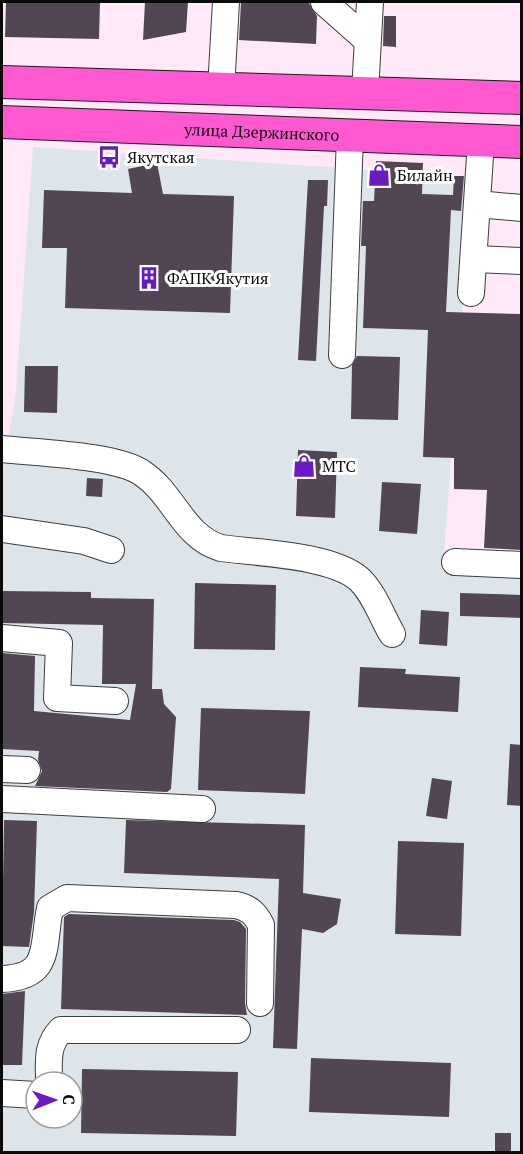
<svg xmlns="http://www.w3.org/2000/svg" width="523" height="1154" viewBox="0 0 523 1154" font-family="'PT Serif',serif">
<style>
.industrial{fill:#dde5eb;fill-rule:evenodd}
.building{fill:#534654}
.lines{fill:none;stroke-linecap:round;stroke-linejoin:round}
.minor-casing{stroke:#3d3d3d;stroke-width:28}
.major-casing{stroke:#1b1b1b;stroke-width:34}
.minor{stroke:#fff;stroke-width:26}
.major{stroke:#ff58d1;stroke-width:32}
.labels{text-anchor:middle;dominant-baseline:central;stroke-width:6;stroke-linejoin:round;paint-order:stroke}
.street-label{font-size:16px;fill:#0a0a0a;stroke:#fff}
.poi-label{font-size:16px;fill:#0a0a0a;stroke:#fff;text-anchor:start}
</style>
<rect width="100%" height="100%" fill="#ffe8f8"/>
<path class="industrial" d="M33,147L472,177L444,554L521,558V1152H2V474L16,393ZM36,1082H72V1118H36Z"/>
<g class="building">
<polygon points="6,2 100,2 99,39 5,37"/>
<polygon points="145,2 188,2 186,32 143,40"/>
<polygon points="241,2 309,3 317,16 316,44 239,40"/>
<polygon points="384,16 396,16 396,47 383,46"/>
<polygon points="376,161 423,163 422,194 453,195 454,176 464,176 461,211 451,210 446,312 522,314 522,550 484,548 487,490 454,489 454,458 423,457 428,330 363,328 366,246 361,246 363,201 374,201"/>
<polygon points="157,163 163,194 234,196 230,313 65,308 67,248 42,248 44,190 132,193 128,169"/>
<polygon points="308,180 328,180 327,206 324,206 316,361 298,360"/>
<polygon points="357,356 400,357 398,420 351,419 352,365"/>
<polygon points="25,366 58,366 57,413 24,412"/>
<polygon points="298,450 337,452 335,518 296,516"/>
<polygon points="87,478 103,479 102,497 86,496"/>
<polygon points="382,482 421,484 417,534 379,531"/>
<polygon points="195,583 276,585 275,650 194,649"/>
<polygon points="2,591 91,592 91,598 154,599 152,689 162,689 164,704 176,717 171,789 167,792 35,786 42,771 38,760 39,751 2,749 2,653 35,656 34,711 130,720 136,684 102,684 103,625 2,623"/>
<polygon points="460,593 522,595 522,618 460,616"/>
<polygon points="421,610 449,612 447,646 419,644"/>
<polygon points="360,667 406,669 405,674 460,677 458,712 358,707"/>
<polygon points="201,708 310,711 305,794 198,790"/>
<polygon points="510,744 522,745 522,806 507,805"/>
<polygon points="432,778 452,781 447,819 426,816"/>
<polygon points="4,820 37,821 34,912 29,947 2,946"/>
<polygon points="126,820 305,825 303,893 341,899 337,924 323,933 302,929 297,1049 273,1048 279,879 124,873"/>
<polygon points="398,841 464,843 461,936 395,934"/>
<polygon points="69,914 234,920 240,922 246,929 245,1003 247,1015 61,1009 64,917"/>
<polygon points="25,991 22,1065 2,1065 2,994"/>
<polygon points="311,1058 451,1063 449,1117 309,1112"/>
<polygon points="82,1069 238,1072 236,1136 81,1133"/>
<rect x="495" y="1133" width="16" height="19"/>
</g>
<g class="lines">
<g class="minor-casing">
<g id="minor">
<polyline points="324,2 367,40"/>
<polyline points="221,89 226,2"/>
<polyline points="365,93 370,2"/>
<polyline points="477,204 522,208"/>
<polyline points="474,259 522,261"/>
<polyline points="471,293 481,141"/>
<polyline points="342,355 350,136"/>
<path d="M2,449C36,453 116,455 142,473C174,494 183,537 221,548C258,553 332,555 359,579C374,593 382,617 392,634"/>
<polyline points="2,529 84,541 111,550"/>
<polyline points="455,562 522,565"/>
<polyline points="2,638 59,643 57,698 115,701"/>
<polyline points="2,769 27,770"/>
<polyline points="2,799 202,809"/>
<path d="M2,979C52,977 42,947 50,908L67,898L236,905C249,908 255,913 261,925L260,1003"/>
<path d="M49,1082C49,1061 46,1046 61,1030H237"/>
<polyline points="2,1093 36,1095"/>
</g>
</g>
<g class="major-casing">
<g id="major">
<polyline points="2,82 522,98"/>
<path id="s1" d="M2,122L522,142"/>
</g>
</g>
<use href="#minor" class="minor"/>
<use href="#major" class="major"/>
</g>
<defs>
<g id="bus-bare" transform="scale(1.8)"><path d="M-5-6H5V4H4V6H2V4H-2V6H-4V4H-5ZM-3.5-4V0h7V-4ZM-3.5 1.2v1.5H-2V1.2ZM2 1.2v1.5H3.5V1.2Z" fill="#6a1ac3" stroke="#fff" stroke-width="2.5" paint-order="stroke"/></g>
<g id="shop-bare" transform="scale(1.8)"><path d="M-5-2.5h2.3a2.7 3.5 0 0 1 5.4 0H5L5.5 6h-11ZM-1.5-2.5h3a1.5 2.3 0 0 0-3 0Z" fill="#6a1ac3" stroke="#fff" stroke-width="2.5" paint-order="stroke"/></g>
<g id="building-bare" transform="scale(1.8)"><path d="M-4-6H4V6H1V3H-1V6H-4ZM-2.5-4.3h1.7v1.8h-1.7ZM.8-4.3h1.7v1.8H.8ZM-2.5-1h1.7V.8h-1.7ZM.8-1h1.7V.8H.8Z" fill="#6a1ac3" stroke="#fff" stroke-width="2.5" paint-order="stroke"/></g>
</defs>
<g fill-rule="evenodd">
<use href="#bus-bare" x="109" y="157"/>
<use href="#shop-bare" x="379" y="175"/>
<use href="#building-bare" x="149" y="278"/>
<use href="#shop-bare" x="304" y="466"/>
</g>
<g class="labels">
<g class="street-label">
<text stroke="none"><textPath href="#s1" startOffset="260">улица Дзержинского</textPath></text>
</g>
<g class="poi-label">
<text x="127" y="157">Якутская</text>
<text x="397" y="175">Билайн</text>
<text x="167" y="278">ФАПК Якутия</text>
<text x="322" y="466">МТС</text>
</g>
</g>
<rect width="523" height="1154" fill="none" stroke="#0a0a0a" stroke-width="6"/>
<g transform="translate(54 1100) rotate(89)"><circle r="28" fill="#ffffff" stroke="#9d9d9d" stroke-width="1.5"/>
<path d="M0-4.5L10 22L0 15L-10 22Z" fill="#6a1ac3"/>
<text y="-9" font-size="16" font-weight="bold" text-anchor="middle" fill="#0a0a0a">С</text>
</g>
</svg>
